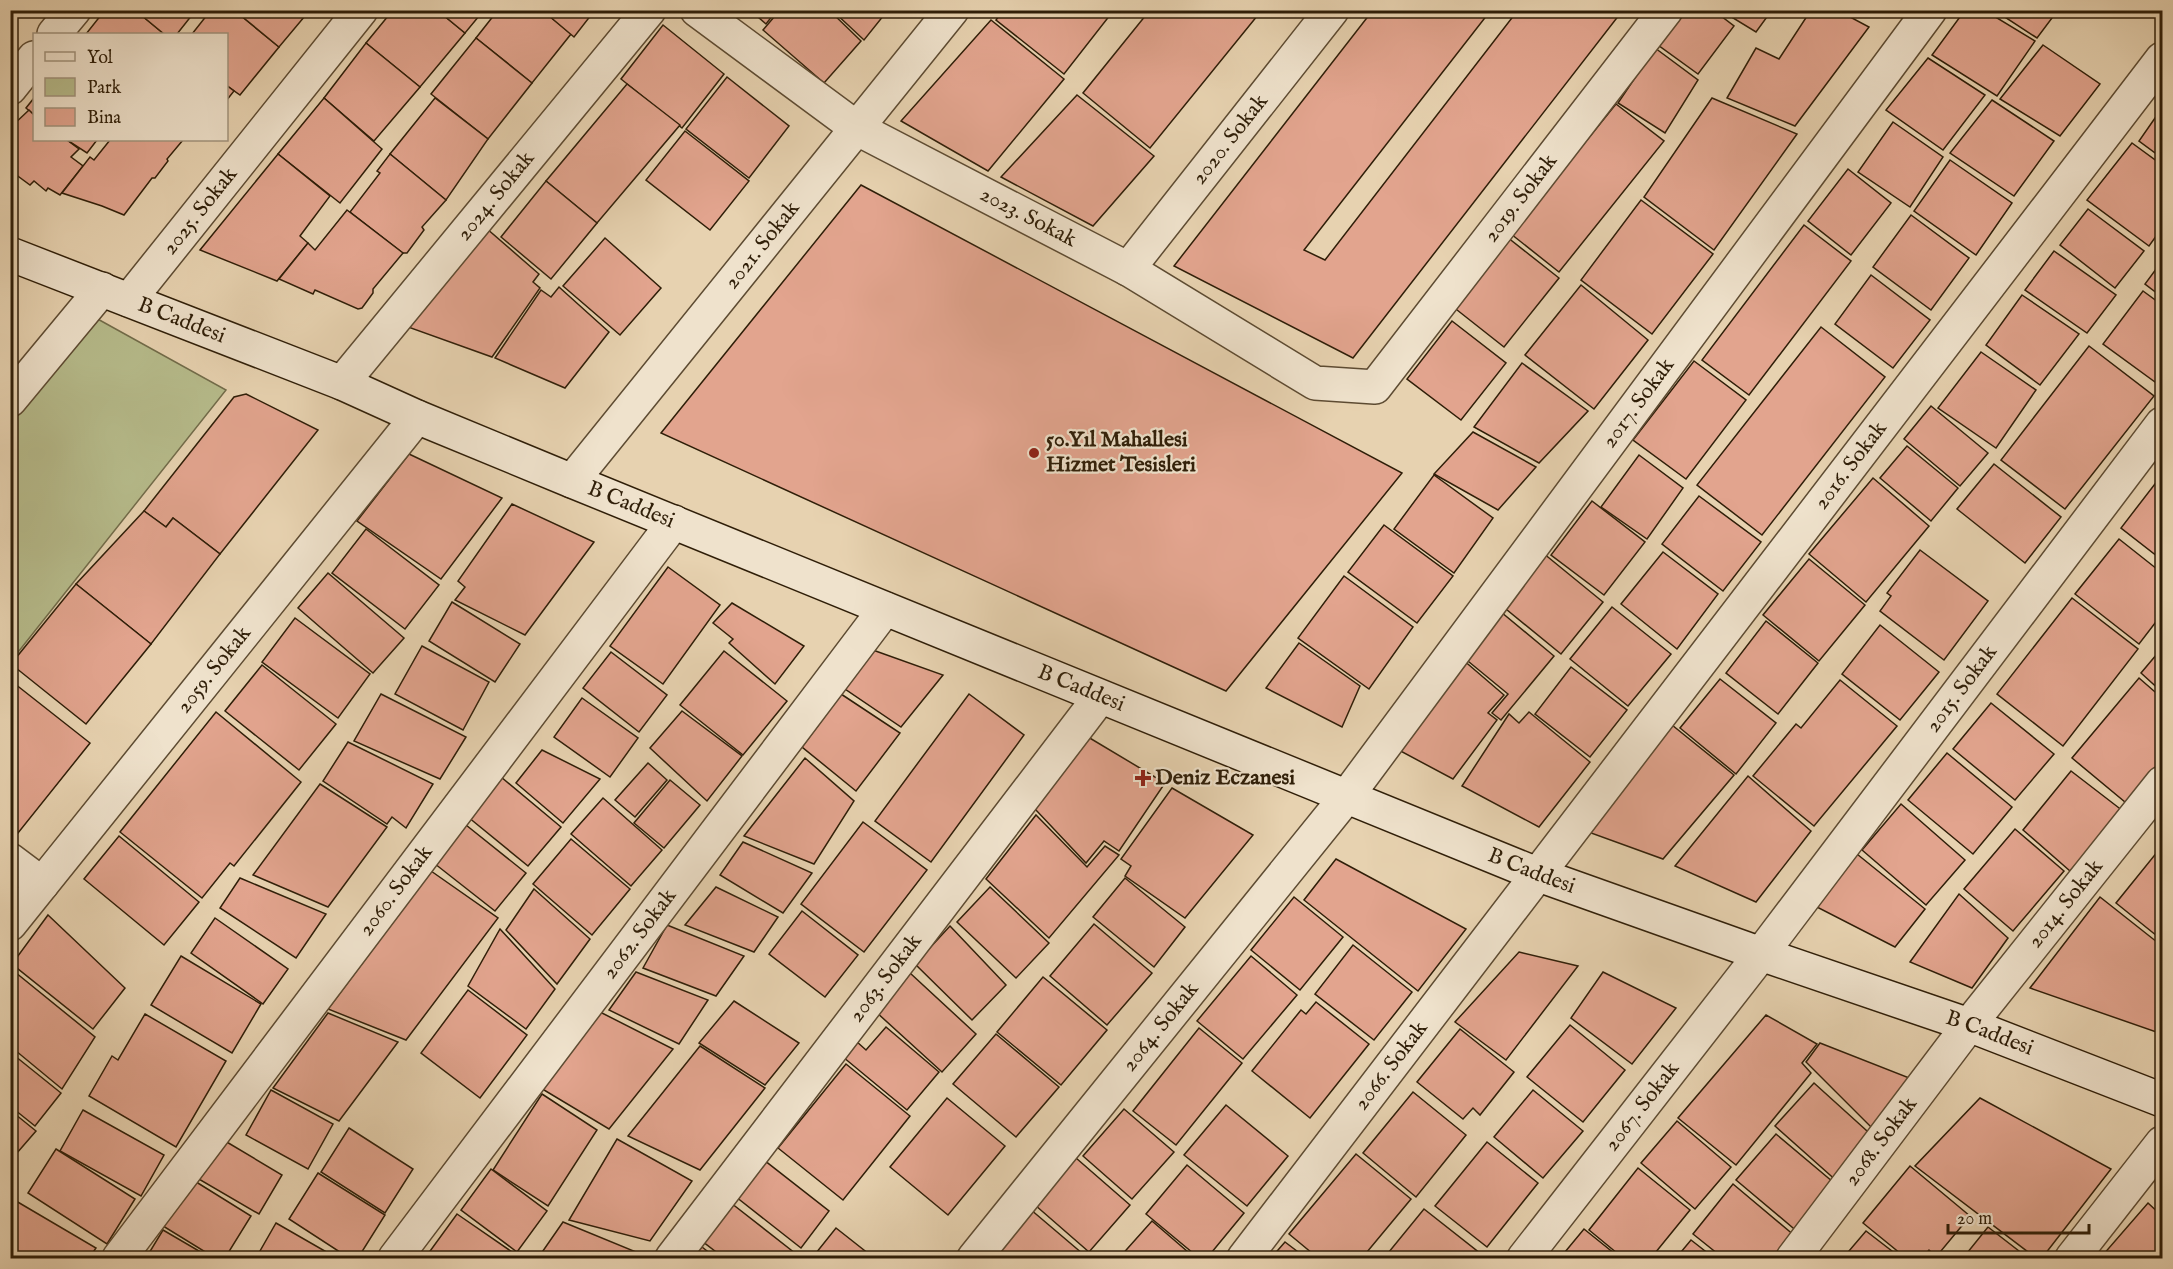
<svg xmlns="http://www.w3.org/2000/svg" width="2173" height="1269" viewBox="0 0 2173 1269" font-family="'IM FELL English',serif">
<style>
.green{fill:#b6bb8b;stroke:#726c4a;stroke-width:1.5}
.building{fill:#e2a48e;stroke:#2f1e08;stroke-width:1.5}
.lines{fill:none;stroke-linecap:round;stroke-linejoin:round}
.street-casing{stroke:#5d4b32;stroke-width:36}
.secondary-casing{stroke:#2f1e08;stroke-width:36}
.street{stroke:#efe2cc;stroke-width:33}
.secondary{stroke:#efe2cc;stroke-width:33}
.poi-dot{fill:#8f2418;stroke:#efe2cc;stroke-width:2}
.labels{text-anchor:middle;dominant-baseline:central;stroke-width:4.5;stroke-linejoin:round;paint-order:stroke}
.street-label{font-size:22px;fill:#2f1e08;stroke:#efe2cc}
.poi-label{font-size:22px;font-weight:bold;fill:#2f1e08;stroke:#efe2cc;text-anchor:start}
</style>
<rect width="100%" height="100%" fill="#e7d2b0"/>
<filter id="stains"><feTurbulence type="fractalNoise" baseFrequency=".00333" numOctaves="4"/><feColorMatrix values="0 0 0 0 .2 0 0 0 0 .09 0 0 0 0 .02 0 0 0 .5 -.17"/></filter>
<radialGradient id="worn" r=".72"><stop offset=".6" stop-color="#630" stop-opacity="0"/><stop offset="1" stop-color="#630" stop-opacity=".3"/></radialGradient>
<polygon class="green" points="85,312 226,390 11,661 11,408"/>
<g class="building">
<polygon points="105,10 135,10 164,34 86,34"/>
<polygon points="135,10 196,10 177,34 164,34"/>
<polygon points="211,10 234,10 279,47 240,95 226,85 226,34 192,34"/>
<polygon points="234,10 310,10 279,47"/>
<polygon points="393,10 437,10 465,33 420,87 366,43"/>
<polygon points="437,10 484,10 465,33"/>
<polygon points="498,10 542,10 571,34 532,83 476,38"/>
<polygon points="542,10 595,10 574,37"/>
<polygon points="750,10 777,10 766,24"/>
<polygon points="780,10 829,10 861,41 824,83 763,30"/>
<polygon points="832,10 888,10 864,40"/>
<polygon points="1003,10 1114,10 1064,74 996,20"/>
<polygon points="1150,10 1262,10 1150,148 1083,93"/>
<polygon points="1373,10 1491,10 1304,250 1325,260 1518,10 1623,10 1353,358 1174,266"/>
<polygon points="1683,10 1713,10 1734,26 1698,74 1658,45"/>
<polygon points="1720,10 1772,10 1756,32"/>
<polygon points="1811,10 1837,10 1869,27 1795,126 1727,98 1756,48 1779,59"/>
<polygon points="1865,10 1882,10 1878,17"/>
<polygon points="1965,10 1984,10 2035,41 1997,96 1932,55"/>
<polygon points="1994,10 2058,10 2037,38"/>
<polygon points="991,20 1064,79 988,171 901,121"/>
<polygon points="663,25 724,74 682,128 621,79"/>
<polygon points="476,38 532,83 488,139 431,94"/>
<polygon points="366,43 420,87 374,141 324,98"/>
<polygon points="2043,45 2100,84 2060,136 2000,99"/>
<polygon points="1655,48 1698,80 1665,133 1618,103"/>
<polygon points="1928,58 1985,95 1943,150 1886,110"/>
<polygon points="727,77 789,126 749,178 686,129"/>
<polygon points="627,84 680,125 597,223 546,181"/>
<polygon points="226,85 234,91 226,101"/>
<polygon points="1077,95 1154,156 1093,226 1001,177"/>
<polygon points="34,98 34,115 26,108"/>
<polygon points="324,98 382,149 340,203 278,154"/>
<polygon points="435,98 488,139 446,200 390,154"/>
<polygon points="1712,98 1797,134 1714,250 1644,197"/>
<polygon points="1992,100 2054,141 2014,196 1950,153"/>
<polygon points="1616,104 1664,141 1559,272 1511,234"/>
<polygon points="2162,108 2162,158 2139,141"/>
<polygon points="29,110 34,115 34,140 67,140 79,149 71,157 83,166 60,195 48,188 46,191 34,181 30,185 15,174 12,178 10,176 10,132 14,127 12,126"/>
<polygon points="1893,122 1943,157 1910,207 1858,172"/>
<polygon points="685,131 749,181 710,230 646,180"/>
<polygon points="67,140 97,140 87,153"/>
<polygon points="110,140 183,140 167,159 168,161 155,178 152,178 124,215 102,206 62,193 90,157 94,160"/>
<polygon points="2132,143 2162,165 2162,228 2149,246 2087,200"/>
<polygon points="278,154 330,196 300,236 308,243 277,281 200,250"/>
<polygon points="390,154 446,200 422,227 424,230 407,253 403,253 350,212 380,173 377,171"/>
<polygon points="1950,160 2012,203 1976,255 1914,211"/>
<polygon points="1848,169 1891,203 1851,255 1808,221"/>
<polygon points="546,181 597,223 551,279 501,237"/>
<polygon points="861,185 1402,473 1226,691 661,433"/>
<polygon points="1641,200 1713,254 1652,334 1581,280"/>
<polygon points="2088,209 2144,251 2115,288 2060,245"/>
<polygon points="347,210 403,253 373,289 373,293 362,308 358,309 315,290 313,294 279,279 308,243 315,250"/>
<polygon points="1911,215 1969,258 1931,310 1873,267"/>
<polygon points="1804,225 1851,261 1749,395 1702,360"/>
<polygon points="486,228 539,274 533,282 540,288 492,357 408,327"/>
<polygon points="1507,237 1559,278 1504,347 1452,306"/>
<polygon points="605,238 661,288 620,335 563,286"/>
<polygon points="2054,251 2116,295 2087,333 2025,290"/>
<polygon points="2162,261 2162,297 2145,284"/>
<polygon points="1871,275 1930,320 1893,368 1835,324"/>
<polygon points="1581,285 1648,340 1594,409 1525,355"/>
<polygon points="559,287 609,332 565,388 495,358 541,290 551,297"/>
<polygon points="2143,291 2162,305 2162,372 2155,382 2103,344"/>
<polygon points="2022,295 2079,334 2040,385 1986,345"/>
<polygon points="1452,321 1506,363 1461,420 1407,379"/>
<polygon points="1821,327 1885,377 1762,535 1697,485"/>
<polygon points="2089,346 2154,396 2065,509 2001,460"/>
<polygon points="1981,352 2036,390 1996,448 1938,408"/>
<polygon points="1694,361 1746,400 1686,479 1633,440"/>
<polygon points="1522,363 1588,411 1539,463 1474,427"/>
<polygon points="246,394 318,430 220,554 173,518 166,527 144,511 234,397"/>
<polygon points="1931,406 1988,453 1960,486 1904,439"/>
<polygon points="1473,432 1536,467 1498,510 1434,474"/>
<polygon points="1907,446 1958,488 1931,521 1880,478"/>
<polygon points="409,454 502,498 441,579 357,521"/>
<polygon points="1639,455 1683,488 1647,539 1601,507"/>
<polygon points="1994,464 2061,517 2025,563 1957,509"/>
<polygon points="1434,475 1493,518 1454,573 1394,529"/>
<polygon points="1873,478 1929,526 1866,602 1809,554"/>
<polygon points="2158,480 2162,483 2162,560 2121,528"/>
<polygon points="1699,496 1761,542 1723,591 1662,544"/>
<polygon points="1592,501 1645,542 1604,595 1551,555"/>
<polygon points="512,504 594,542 525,635 455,600 465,587 458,581"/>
<polygon points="144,511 166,527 173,518 220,554 151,644 76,584"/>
<polygon points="1384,525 1453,576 1417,623 1348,572"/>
<polygon points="366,529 439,585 405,629 332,573"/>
<polygon points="2119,539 2162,573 2162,614 2139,644 2075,594"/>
<polygon points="1920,550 1988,601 1944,660 1880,611 1891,596 1887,593"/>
<polygon points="1663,552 1718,594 1677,649 1621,604"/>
<polygon points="1543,553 1603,602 1561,654 1501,605"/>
<polygon points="1809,559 1865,605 1819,661 1763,615"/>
<polygon points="668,567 720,605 663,684 610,646"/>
<polygon points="328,573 404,638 373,673 298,608"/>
<polygon points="1344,576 1413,627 1369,689 1298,638"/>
<polygon points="76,584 151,644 86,724 11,664"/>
<polygon points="2072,598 2138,649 2063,746 1997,694"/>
<polygon points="452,602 520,644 495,682 429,641"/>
<polygon points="732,603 804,646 775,684 729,643 733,639 713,623"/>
<polygon points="1612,607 1671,654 1628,706 1570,659"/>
<polygon points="1501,612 1554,656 1501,720 1492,713 1508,694 1463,657"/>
<polygon points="295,618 370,674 338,718 262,662"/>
<polygon points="1766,621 1818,663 1778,714 1726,673"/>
<polygon points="1880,625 1939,672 1900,720 1842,674"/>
<polygon points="1299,643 1360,686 1342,727 1266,688"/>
<polygon points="422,646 489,682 463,730 395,694"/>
<polygon points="2162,648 2162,692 2141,673"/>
<polygon points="870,649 943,675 901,727 845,689"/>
<polygon points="724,651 787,701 743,755 680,705"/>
<polygon points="611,652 667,695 639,732 583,688"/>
<polygon points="1455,653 1504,695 1488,713 1497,720 1453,779 1393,747"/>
<polygon points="262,665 336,724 299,770 225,711"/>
<polygon points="1571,667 1627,710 1590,757 1535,714"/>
<polygon points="2139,678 2162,698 2162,770 2131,807 2072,758"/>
<polygon points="1720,679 1776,723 1736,774 1680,728"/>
<polygon points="10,680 90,743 18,833 10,827"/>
<polygon points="1840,680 1897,726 1814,826 1753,776 1796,724 1801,728"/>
<polygon points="381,694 466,737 440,779 354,741"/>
<polygon points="841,694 900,733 856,791 802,747"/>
<polygon points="969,694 1024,735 931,862 875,821"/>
<polygon points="582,698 638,738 610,777 554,737"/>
<polygon points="1991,703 2054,754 2015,800 1953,749"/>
<polygon points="682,711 742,756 707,801 650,748"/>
<polygon points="216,712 301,782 234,866 230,863 202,898 120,832"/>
<polygon points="1529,712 1590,762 1539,827 1462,786 1509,714 1519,723"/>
<polygon points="1672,725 1734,775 1663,859 1580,829"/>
<polygon points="1083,734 1165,783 1119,851 1104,841 1086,863 1035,809"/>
<polygon points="348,742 433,784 406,828 392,817 387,824 323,781"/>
<polygon points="542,750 600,779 563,823 516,783"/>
<polygon points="1947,753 2012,807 1973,854 1908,800"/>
<polygon points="805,758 854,801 814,864 744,836"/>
<polygon points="648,763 667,780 635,817 615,800"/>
<polygon points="2071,771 2123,811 2070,871 2023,830"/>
<polygon points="1748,776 1811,831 1756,902 1675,866"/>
<polygon points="501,777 561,827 528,866 468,817"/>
<polygon points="670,780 700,805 664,848 634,823"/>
<polygon points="320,784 387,827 328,907 253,875"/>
<polygon points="1172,788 1253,835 1185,918 1125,876 1131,866 1121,859"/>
<polygon points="603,798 662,850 631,886 571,834"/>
<polygon points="1901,804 1965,860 1926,905 1862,850"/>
<polygon points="1036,815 1087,867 1105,846 1119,855 1049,938 986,879"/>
<polygon points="461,821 526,873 495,911 430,860"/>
<polygon points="863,822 927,870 864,952 801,904"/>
<polygon points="2015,829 2064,871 2013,931 1964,889"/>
<polygon points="119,836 199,902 164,945 84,879"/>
<polygon points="571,839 630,889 592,935 533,884"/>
<polygon points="743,842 812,873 783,913 720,875"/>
<polygon points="2162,846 2162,940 2116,903"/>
<polygon points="1852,850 1925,909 1895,947 1811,904"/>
<polygon points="1336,859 1466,929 1418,991 1304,900"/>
<polygon points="431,871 498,918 406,1040 328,1009"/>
<polygon points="240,878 326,914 296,958 220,908"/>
<polygon points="1125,878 1185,927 1154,967 1093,917"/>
<polygon points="716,887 778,917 754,952 685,925"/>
<polygon points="990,887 1049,943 1016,978 957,922"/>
<polygon points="534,889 590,939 557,984 506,930"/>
<polygon points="1959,894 2008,938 1972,988 1910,962"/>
<polygon points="1294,897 1343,937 1300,990 1251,950"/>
<polygon points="2100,897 2162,946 2162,1034 2030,988"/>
<polygon points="802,911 858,955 825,997 769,954"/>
<polygon points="48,915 125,988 93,1029 12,964"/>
<polygon points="215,918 288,969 263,1004 191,953"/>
<polygon points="1094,924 1152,973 1107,1025 1050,976"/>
<polygon points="667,925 744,956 716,996 643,968"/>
<polygon points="950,926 1006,985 972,1020 915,964"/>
<polygon points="500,929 555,989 526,1029 468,986"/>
<polygon points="1353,945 1412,992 1374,1040 1315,994"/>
<polygon points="1519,952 1578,966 1506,1060 1455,1022"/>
<polygon points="181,956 261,1004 232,1053 151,1005"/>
<polygon points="1251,956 1297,995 1243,1059 1197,1021"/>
<polygon points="10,968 95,1037 62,1089 10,1046"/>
<polygon points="636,972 708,1000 679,1044 609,1010"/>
<polygon points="1603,972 1676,1008 1632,1064 1571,1018"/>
<polygon points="910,973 976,1034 942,1072 875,1011"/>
<polygon points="1043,977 1107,1030 1061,1085 997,1032"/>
<polygon points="468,990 527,1035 480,1098 421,1053"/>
<polygon points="734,1001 799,1043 765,1085 699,1043"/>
<polygon points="1316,1002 1369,1044 1310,1118 1252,1071 1301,1010 1306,1014"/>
<polygon points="600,1012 673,1049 609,1129 539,1087"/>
<polygon points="328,1013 398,1042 339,1121 273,1088"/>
<polygon points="145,1014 226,1061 176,1147 89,1096 112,1056 118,1060"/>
<polygon points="1766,1015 1817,1044 1802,1063 1811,1073 1736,1165 1678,1118"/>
<polygon points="1570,1025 1625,1070 1583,1122 1527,1077"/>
<polygon points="886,1027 939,1072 907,1110 843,1057 856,1041 866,1050"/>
<polygon points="1199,1028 1242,1063 1176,1145 1133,1111"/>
<polygon points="1460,1029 1514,1072 1480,1115 1473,1108 1463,1119 1417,1082"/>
<polygon points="996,1034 1059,1087 1016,1137 953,1084"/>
<polygon points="1820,1043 1917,1081 1876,1132 1806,1062"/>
<polygon points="700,1046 765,1088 700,1170 628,1136"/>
<polygon points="10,1052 61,1093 35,1126 10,1106"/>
<polygon points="846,1064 910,1116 843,1200 778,1148"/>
<polygon points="1814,1083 1877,1140 1839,1183 1775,1126"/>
<polygon points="271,1090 333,1124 308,1169 246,1135"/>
<polygon points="1533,1090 1583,1131 1543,1178 1494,1137"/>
<polygon points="1413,1092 1466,1135 1416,1197 1363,1153"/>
<polygon points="542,1094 597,1130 548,1206 493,1170"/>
<polygon points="947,1098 1005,1146 948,1215 890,1167"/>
<polygon points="1980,1098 2111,1169 2042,1258 2036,1258 1915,1166"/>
<polygon points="1226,1105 1288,1156 1247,1206 1184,1155"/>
<polygon points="1124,1109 1174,1152 1132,1199 1083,1156"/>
<polygon points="10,1110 36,1131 10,1161"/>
<polygon points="83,1110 164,1155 141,1196 60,1151"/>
<polygon points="1677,1121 1731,1167 1695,1209 1641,1163"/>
<polygon points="349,1128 413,1169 385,1213 321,1172"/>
<polygon points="1776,1134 1839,1187 1799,1233 1736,1180"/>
<polygon points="220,1138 282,1175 259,1214 197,1178"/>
<polygon points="617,1139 692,1181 650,1241 569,1220"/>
<polygon points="1487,1142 1538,1183 1487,1247 1435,1206"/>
<polygon points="56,1149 135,1199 107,1244 28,1193"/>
<polygon points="1356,1154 1411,1199 1362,1258 1318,1258 1289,1234"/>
<polygon points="760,1157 829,1211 801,1248 731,1193"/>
<polygon points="1076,1158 1130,1205 1089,1252 1035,1205"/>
<polygon points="1187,1165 1244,1213 1207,1258 1199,1258 1146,1214"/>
<polygon points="1910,1166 1970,1216 1936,1257 1929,1250 1922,1258 1906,1258 1863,1223"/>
<polygon points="1638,1168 1690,1210 1651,1258 1623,1258 1589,1230"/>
<polygon points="491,1169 547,1211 517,1252 461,1210"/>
<polygon points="318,1173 385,1215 358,1258 349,1258 289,1219"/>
<polygon points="193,1180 251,1216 225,1258 215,1258 163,1226"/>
<polygon points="1733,1184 1795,1236 1777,1258 1723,1258 1693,1234"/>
<polygon points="16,1201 96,1248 89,1258 21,1258 10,1253 10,1208"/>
<polygon points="731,1203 800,1257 798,1258 724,1258 702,1241"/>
<polygon points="2148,1203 2162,1216 2162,1258 2105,1258 2102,1256"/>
<polygon points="1030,1209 1083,1254 1079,1258 988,1258"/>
<polygon points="1424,1209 1481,1254 1478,1258 1384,1258"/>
<polygon points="457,1214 518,1256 516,1258 425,1258"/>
<polygon points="1152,1221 1195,1258 1119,1258"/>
<polygon points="563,1222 641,1254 638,1258 538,1258"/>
<polygon points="276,1223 337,1258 256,1258"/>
<polygon points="1988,1227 2028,1258 1963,1258"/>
<polygon points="836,1228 874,1258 812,1258"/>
<polygon points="1584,1229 1620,1258 1560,1258"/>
<polygon points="163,1230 211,1258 146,1258"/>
<polygon points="1866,1231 1901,1258 1843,1258"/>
<polygon points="1691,1240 1714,1258 1676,1258"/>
<polygon points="1285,1242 1306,1258 1271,1258"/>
<polygon points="702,1247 716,1258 692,1258"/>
</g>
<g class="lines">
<g class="street-casing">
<g id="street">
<path id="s1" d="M697,10L858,129L1128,269L1315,383L1375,387L1666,10"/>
<polyline points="54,34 74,10"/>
<polyline points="10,88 34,58"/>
<path id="s2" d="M1128,269L1332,10"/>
<path id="s3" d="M129,300L361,10"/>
<path id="s4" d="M342,383L649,10"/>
<polyline points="10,400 102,289"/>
<path id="s5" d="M572,481L952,10"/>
<polyline points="10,860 42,884"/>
<path id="s6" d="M10,924L417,417"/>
<path id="s7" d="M119,1258L674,522"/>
<path id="s8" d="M395,1258L885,609"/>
<path id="s9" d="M672,1258L1100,697"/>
<path id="s10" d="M974,1258L1347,796L1930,10"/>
<path id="s11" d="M1244,1258L2162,59"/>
<path id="s12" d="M1524,1258L1761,954L2162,424"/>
<path id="s13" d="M1793,1258L1969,1025L2162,783"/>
<polyline points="2072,1258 2162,1143"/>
</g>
</g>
<g class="secondary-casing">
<g id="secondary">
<path id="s14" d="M10,254L342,383L417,417L572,481L1539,875L1761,954L1969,1025L2162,1100"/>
</g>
</g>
<use href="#street" class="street"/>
<use href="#secondary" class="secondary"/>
</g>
<g class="poi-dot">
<circle cx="1034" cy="453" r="6"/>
<path d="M1140 769h6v6h6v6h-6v6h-6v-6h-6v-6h6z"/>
</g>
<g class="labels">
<g class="street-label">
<text stroke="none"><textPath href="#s2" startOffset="165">2020. Sokak</textPath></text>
<text stroke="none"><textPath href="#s4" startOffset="242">2024. Sokak</textPath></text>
<text stroke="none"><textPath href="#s1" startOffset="1022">2019. Sokak</textPath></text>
<text stroke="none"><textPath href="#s3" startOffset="114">2025. Sokak</textPath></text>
<text stroke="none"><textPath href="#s1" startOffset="392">2023. Sokak</textPath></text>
<text stroke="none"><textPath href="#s5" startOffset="303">2021. Sokak</textPath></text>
<text stroke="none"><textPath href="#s14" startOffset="184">B Caddesi</textPath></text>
<text stroke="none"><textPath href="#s10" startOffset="1083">2017. Sokak</textPath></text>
<text stroke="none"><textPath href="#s11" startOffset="998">2016. Sokak</textPath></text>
<text stroke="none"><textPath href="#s14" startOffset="670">B Caddesi</textPath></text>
<text stroke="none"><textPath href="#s6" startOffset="326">2059. Sokak</textPath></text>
<text stroke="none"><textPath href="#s14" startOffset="1156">B Caddesi</textPath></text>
<text stroke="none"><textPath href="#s12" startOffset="718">2015. Sokak</textPath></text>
<text stroke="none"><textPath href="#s14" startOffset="1642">B Caddesi</textPath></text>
<text stroke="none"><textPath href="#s7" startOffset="460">2060. Sokak</textPath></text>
<text stroke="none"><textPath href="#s13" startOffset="447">2014. Sokak</textPath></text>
<text stroke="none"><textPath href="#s8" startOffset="406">2062. Sokak</textPath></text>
<text stroke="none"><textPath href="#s9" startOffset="352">2063. Sokak</textPath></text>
<text stroke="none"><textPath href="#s10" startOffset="297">2064. Sokak</textPath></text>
<text stroke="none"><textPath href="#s14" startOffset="2128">B Caddesi</textPath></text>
<text stroke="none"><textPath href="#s11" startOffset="242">2066. Sokak</textPath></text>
<text stroke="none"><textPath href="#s12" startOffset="192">2067. Sokak</textPath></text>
<text stroke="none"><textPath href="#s13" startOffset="146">2068. Sokak</textPath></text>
</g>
<g class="poi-label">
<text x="1046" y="440">50.Yıl Mahallesi<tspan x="1046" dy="25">Hizmet Tesisleri</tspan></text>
<text x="1155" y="778">Deniz Eczanesi</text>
</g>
</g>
<rect width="2173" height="1269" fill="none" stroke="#e7d2b0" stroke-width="36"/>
<rect x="12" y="12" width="2149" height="1245" fill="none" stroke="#2f1e08" stroke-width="3"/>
<rect x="18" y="18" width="2137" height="1233" fill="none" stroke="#2f1e08" stroke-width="1.5"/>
<rect x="33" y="33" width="195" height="108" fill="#efe2cc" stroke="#a2947e" stroke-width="1.5"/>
<rect x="45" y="52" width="30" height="9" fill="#efe2cc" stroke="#a2947e" stroke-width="1.5"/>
<text x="87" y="63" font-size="18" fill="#2f1e08">Yol</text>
<rect x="45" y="78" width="30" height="18" fill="#b6bb8b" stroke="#a2947e" stroke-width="1.5"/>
<text x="87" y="93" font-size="18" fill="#2f1e08">Park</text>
<rect x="45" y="108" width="30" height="18" fill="#e2a48e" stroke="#a2947e" stroke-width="1.5"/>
<text x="87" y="123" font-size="18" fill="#2f1e08">Bina</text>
<path d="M1948 1224v9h141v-9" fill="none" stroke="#2f1e08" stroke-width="3"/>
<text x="1957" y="1224" font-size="18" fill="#2f1e08" stroke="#efe2cc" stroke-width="4.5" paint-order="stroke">20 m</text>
<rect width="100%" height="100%" filter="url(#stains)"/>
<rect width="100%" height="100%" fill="url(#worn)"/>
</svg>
